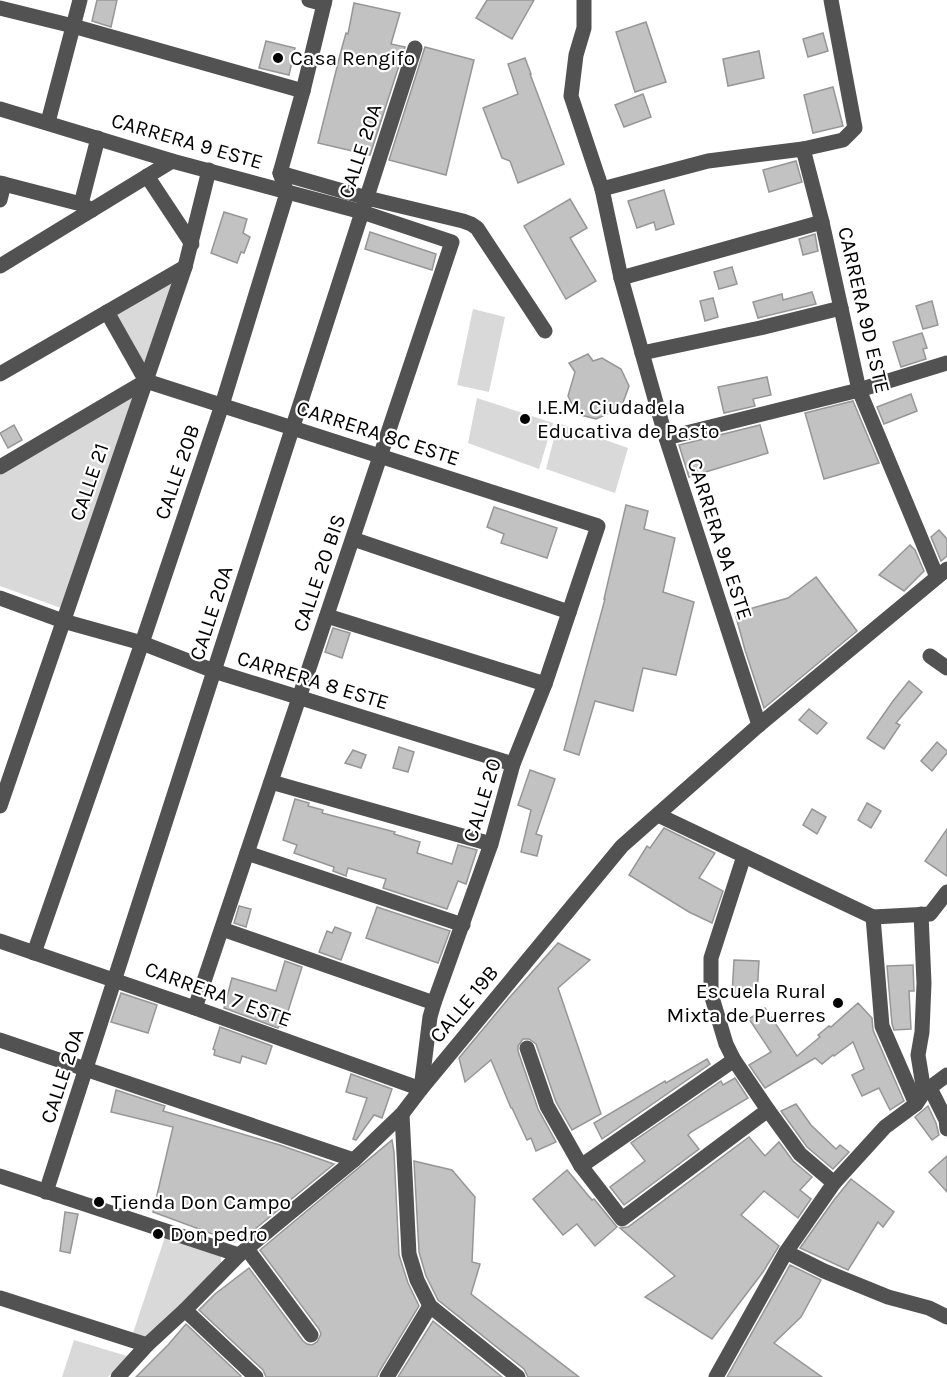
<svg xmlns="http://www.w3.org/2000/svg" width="947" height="1377" viewBox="0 0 947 1377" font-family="Karla,sans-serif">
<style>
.green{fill:#d9d9d9}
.building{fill:#c2c2c2;stroke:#969696;stroke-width:1.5}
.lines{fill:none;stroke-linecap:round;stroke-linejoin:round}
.minor{stroke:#525252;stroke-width:15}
.poi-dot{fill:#000;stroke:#fff;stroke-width:2}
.labels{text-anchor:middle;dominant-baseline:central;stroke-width:4.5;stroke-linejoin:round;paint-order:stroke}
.poi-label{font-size:21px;fill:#000;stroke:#fff;text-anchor:start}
.street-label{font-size:21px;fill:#000;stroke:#fff}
</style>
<rect width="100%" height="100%" fill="#fff"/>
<g class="green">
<polygon points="181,272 147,368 115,314"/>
<polygon points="473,309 505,317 489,392 457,385"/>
<polygon points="139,389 61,608 0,586 0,475"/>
<polygon points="477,398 553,423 539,469 468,443"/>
<polygon points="558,423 628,448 615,493 546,469"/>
<polygon points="166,1234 220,1251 222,1268 147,1340 132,1336"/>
<polygon points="74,1340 127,1356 108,1377 62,1377"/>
</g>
<g class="building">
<polygon points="97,0 117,0 111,27 92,21"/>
<polygon points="487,0 534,0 512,39 476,18"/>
<polygon points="354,3 400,13 391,44 405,47 370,155 318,143 341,51 346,33 348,34"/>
<polygon points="646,22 666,82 635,92 616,32"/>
<polygon points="823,33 828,51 808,57 803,39"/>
<polygon points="266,41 295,48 289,75 259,68"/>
<polygon points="425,47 474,60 446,175 389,160"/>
<polygon points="759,51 764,78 728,86 723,59"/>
<polygon points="525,58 531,74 530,74 564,164 518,183 510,161 502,158 483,108 518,94 508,64"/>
<polygon points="833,87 843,126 813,133 804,95"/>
<polygon points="643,94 651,117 624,127 615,105"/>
<polygon points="796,161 802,182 769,192 763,170"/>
<polygon points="664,190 674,224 656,230 654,222 637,228 628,201"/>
<polygon points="570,199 587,228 570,238 596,281 566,299 524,226"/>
<polygon points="224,212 247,219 243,233 250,237 244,253 241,252 237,263 211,253"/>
<polygon points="370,232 436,254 432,270 365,249"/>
<polygon points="815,234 818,251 803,255 799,239"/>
<polygon points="732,267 737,284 719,289 714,272"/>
<polygon points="812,292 816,304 758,318 753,302 782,294 783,300"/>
<polygon points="713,298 718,317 705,321 700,301"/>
<polygon points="932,301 938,325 923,329 916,306"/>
<polygon points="922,333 927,348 923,349 926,359 901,367 893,342"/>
<polygon points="588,354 593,361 602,358 621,369 629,386 621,408 596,419 577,414 568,396 575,372 569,363"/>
<polygon points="767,377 771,395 753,399 755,406 724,413 718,387"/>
<polygon points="911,394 917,411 884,424 877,407"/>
<polygon points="853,401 879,463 824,479 805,413"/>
<polygon points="14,425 22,440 8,448 0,433"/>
<polygon points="760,425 768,453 689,477 679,445"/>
<polygon points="626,505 648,511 644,529 675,538 663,592 694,602 676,675 643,668 633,711 595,701 579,755 564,750 605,599 604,599"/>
<polygon points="494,507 557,528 547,558 501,543 504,534 487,527"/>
<polygon points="939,530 947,539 947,556 941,561 931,537"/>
<polygon points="910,545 915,550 924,571 904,591 879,575"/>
<polygon points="816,577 857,631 764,708 745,650 735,613 788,598"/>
<polygon points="333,628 350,633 342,658 325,652"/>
<polygon points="909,681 922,692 896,723 900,725 884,749 867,738 893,701"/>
<polygon points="809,709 827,723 817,734 799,720"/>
<polygon points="937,742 947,751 947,753 932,771 921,761"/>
<polygon points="399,747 414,752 408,772 393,768"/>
<polygon points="353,750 366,755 361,768 345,763"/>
<polygon points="530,770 555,779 536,834 542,836 537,856 521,852 531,810 518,805"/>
<polygon points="295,799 309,803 308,806 323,810 322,813 395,832 394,834 420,842 417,853 452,864 458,845 477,850 466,884 458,881 447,909 383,888 386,879 348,868 346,876 333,871 334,867 294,853 297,845 283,840"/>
<polygon points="867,803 881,811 871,828 858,820"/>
<polygon points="812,809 826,817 817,834 803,825"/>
<polygon points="664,828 715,853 699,878 723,891 712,923 689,912 629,875 647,846 650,848"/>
<polygon points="947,829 947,876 925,861"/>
<polygon points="239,906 251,909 246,927 234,923"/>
<polygon points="377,907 450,931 438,963 366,938"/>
<polygon points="335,927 351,933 341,960 319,952 327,931 332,933"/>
<polygon points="558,943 590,960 558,988 601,1114 572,1130 556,1102 536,1044 529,1039 523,1039 518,1046 518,1051 538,1109 556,1142 536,1151 531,1138 527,1140 512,1108 511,1108 491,1060 465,1082 459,1058 509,998"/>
<polygon points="734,960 759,961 757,995 732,995"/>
<polygon points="285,961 302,967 283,1027 279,1026 278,1028 224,1008 232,978 276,991"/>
<polygon points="913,965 914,991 909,991 911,1029 894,1030 892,1024 887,966"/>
<polygon points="121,993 157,1005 148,1033 111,1022"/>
<polygon points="858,1003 872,1018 873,1030 904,1101 890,1110 879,1088 862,1096 852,1075 864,1069 853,1042 834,1056 833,1055 822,1064 815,1058 765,1088 749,1065 771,1052 749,1019 765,1008 797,1056 820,1037 818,1035 829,1026 831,1027"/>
<polygon points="220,1027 272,1046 266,1064 242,1056 240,1063 214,1055 215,1050 213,1049"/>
<polygon points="707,1059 710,1064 602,1139 594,1123 665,1081 666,1083"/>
<polygon points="351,1074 392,1089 382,1118 374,1115 356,1140 353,1139 367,1098 346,1092"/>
<polygon points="735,1078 748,1098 691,1132 688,1135 699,1149 624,1205 610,1187 645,1161 631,1143 721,1081 723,1085"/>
<polygon points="116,1090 165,1106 163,1111 280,1145 334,1164 249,1234 248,1233 234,1242 153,1212 173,1127 111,1112"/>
<polygon points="796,1104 811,1125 836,1149 840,1145 849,1152 833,1169 807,1147 781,1111"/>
<polygon points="928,1106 936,1123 939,1135 932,1140 915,1117"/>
<polygon points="749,1137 765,1156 779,1142 793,1161 812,1177 800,1190 811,1199 798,1218 764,1191 741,1215 779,1246 763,1272 712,1339 645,1297 675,1276 620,1228 628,1227"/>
<polygon points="392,1140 394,1152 399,1255 408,1283 419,1306 379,1372 377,1377 266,1377 263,1370 199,1310 215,1294 249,1268 303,1341 307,1344 312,1345 317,1342 321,1334 319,1329 260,1250"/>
<polygon points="947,1156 947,1192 929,1172"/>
<polygon points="414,1161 452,1170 475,1197 472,1262 480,1264 471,1294 579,1377 528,1377 524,1369 438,1300 426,1276 419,1252"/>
<polygon points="567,1170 592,1200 594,1199 617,1227 595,1246 577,1224 563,1235 533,1199"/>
<polygon points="851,1179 894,1212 883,1227 878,1222 848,1270 800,1248 834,1200"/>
<polygon points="65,1212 78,1214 70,1253 60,1251"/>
<polygon points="790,1265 821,1280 801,1317 774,1343 822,1377 727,1377"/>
<polygon points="433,1321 502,1377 398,1377"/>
<polygon points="186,1324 241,1376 240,1377 136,1377 168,1345"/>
</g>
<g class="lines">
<g class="minor">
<polyline points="309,0 324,4"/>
<polyline points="584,0 584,28 576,55 571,96 602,189 621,278 666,438 759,725"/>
<polyline points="0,8 73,26 303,91"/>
<polyline points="0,109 172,161 362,212 452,242 195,1008"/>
<polyline points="48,122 80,0"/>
<polyline points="803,149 822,222 859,390 937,577"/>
<polyline points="280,173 367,198 463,221 471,224 477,228 545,331"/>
<polyline points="147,176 192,244"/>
<polyline points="0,183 81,204 92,210"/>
<polyline points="602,189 708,161 803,149 843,140 855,128 831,0"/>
<polyline points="0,200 4,184"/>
<polyline points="81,204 98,138"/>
<polyline points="0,266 172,161"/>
<polyline points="621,278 822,222"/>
<polyline points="107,312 146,381"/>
<polyline points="642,353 760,328 841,308"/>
<polyline points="0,374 185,267"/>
<polyline points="666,438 859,390 947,363"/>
<polyline points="0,467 146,381"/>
<polyline points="353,539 569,612"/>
<polyline points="0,598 63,621 142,643 214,671 513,764"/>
<polyline points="327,616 545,684"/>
<polyline points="930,656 947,668"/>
<polyline points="271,782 491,844"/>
<polyline points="0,806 185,267 209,170"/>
<polyline points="658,815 873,917 930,914 947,892"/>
<polyline points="247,853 463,925"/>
<polyline points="744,856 711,958 711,994 726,1044 734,1060 768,1110 800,1154 834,1183"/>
<polyline points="921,914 924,983 922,1032 918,1055 924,1092"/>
<polyline points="873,917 882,1026 916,1104"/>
<polyline points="222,929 434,1003"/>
<polyline points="0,941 195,1008 421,1089 430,1017 434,1003 491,844 513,764 545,684 598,526 146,381"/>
<polyline points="34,953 142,643 222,405 287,193 280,173 303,91 325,0"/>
<polyline points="0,1040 354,1160"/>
<polyline points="527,1048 547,1106 581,1166 622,1219 768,1110"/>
<polyline points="930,1088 946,1120 947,1129"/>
<polyline points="402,1114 409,1254 417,1280 430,1306 518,1377"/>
<polyline points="581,1166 734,1060"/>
<polyline points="0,1176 239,1255"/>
<polyline points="46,1192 415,48"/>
<polyline points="247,1249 311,1335"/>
<polyline points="786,1252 824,1271 888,1297 929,1308 947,1317"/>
<polyline points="0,1298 147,1345"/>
<polyline points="185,1310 256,1377"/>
<polyline points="118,1377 147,1345 185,1310 239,1255 354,1160 402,1114 421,1089 622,846 759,725 947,569"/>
<polyline points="387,1377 430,1306"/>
<polyline points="716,1377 786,1252 834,1183 885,1127 916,1104 924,1092 947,1075"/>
</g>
</g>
<g class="poi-dot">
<circle cx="278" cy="58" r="6"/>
<circle cx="525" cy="419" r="6"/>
<circle cx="838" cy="1003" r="6"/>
<circle cx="99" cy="1202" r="6"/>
<circle cx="158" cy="1234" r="6"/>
</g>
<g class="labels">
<g class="poi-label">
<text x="290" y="58">Casa Rengifo</text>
<text x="537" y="407">I.E.M. Ciudadela<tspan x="537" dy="24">Educativa de Pasto</tspan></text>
<text x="826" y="991" text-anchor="end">Escuela Rural<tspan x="826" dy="24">Mixta de Puerres</tspan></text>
<text x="111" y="1202">Tienda Don Campo</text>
<text x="170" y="1234">Don pedro</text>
</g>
<g class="street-label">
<text transform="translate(187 141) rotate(16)">CARRERA 9 ESTE</text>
<text transform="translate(360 151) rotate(-72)">CALLE 20A</text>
<text transform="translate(864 310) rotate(77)">CARRERA 9D ESTE</text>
<text transform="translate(378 433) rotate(18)">CARRERA 8C ESTE</text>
<text transform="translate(177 472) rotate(-71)">CALLE 20B</text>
<text transform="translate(89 482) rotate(-71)">CALLE 21</text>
<text transform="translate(720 539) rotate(72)">CARRERA 9A ESTE</text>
<text transform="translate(319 573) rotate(-71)">CALLE 20 BIS</text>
<text transform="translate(211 613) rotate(-72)">CALLE 20A</text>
<text transform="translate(313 680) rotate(17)">CARRERA 8 ESTE</text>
<text transform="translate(482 800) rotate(-73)">CALLE 20</text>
<text transform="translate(218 994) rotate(20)">CARRERA 7 ESTE</text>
<text transform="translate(464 1004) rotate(-50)">CALLE 19B</text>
<text transform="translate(62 1076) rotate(-72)">CALLE 20A</text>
</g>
</g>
</svg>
